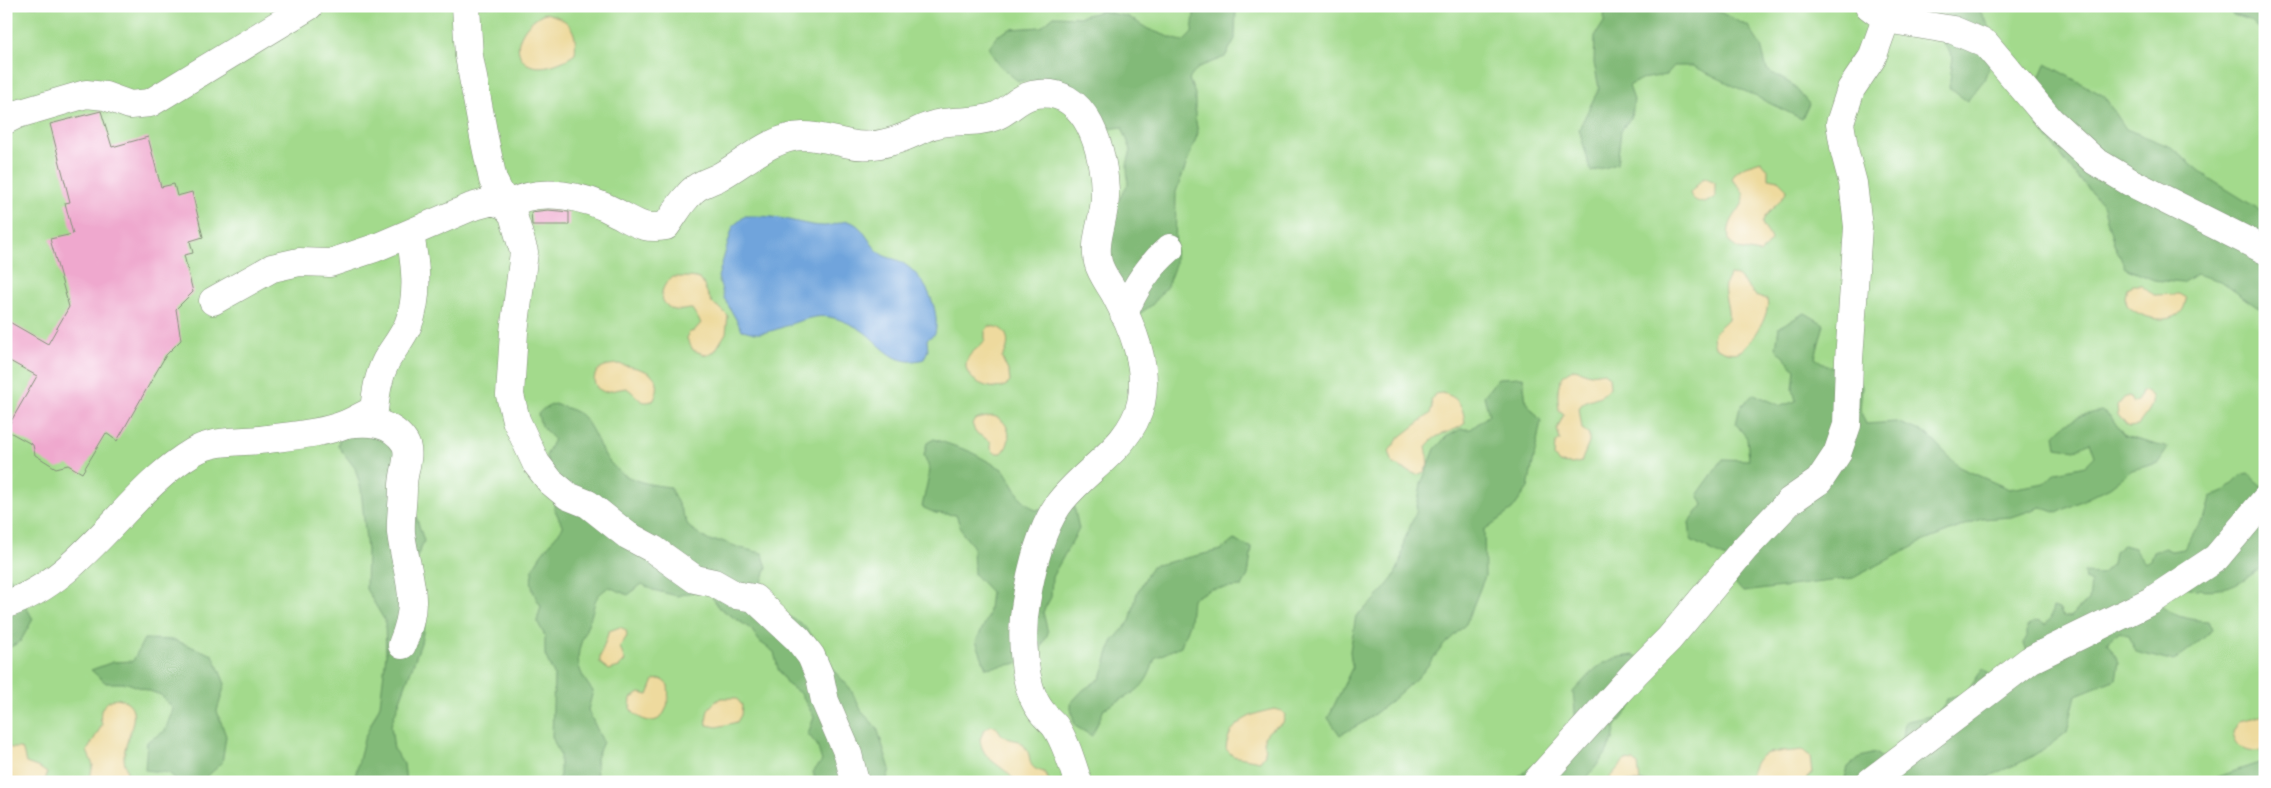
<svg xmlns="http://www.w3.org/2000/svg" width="2271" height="788" viewBox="0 0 2271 788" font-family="'Indie Flower',sans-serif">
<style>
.green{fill:#a3da8c;stroke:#618c60}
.forest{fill:#82ba78;stroke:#507c56}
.sand{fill:#eeda9e;stroke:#868c69}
.water{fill:#6fa4dc;stroke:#477088}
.building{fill:#efa8ce}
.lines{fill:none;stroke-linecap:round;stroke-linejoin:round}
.minor-casing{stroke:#84907a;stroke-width:29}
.minor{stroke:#fff;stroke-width:28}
</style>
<rect width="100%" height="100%" fill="#fff"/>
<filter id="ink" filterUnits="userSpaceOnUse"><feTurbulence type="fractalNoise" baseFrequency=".02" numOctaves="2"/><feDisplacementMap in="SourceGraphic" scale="10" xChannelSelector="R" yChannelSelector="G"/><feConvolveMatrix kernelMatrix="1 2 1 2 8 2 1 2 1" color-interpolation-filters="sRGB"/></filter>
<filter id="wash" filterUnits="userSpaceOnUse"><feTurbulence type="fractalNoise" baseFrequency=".0096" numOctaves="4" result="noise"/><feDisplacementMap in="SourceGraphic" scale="20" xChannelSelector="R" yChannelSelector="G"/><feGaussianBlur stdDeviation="1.12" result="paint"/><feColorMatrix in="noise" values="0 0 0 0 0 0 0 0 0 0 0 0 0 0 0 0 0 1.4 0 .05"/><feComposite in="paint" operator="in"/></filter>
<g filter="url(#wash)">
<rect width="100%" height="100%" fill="#e9e2c1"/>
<rect class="green" x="6" y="6" width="2259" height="776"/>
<g class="forest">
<path d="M1195,6H1236L1235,39L1225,57L1199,67L1189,79L1195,94V116L1198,133L1176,192L1175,265L1167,286L1152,305L1136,316L1103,290L1114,208L1128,184L1127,165L1131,150L1122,127L1108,129L1082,125C1063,94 1060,78 1018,81C1006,71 994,63 989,47L997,36L1010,29L1041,27L1054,16L1079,17L1102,11L1129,17L1148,29L1183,42L1192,33Z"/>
<polygon points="1605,6 1707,6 1748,26 1761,46 1767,70 1793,85 1809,104 1802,119 1693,66 1674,66 1666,75 1641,79 1629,86 1634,100 1631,117 1621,131 1617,164 1591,172 1579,129 1599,88 1594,63 1595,36 1604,22"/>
<polygon points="1923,6 1977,6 1998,41 1984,80 1967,101 1949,88 1953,57 1943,43"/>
<polygon points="2224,6 2265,6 2265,32 2262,31 2250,20 2233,15"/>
<polygon points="2046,64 2104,96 2126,129 2171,147 2210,179 2265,213 2265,310 2257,307 2220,281 2196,274 2182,283 2154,280 2125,268 2113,241 2103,205 2075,174 2030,114 2038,83"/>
<path d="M1805,313L1824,324L1815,358C1831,370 1850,371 1862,386L1860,410L1866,424L1896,422L1926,433L1959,467L2009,489L2045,483L2056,472L2085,466L2095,456L2090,442L2075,450L2057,447L2055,435C2068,419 2082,415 2101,411L2111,417L2124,436L2168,448L2158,463L2132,470L2110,487L2057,513L2041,507L2012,517L1981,519L1924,541L1853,578L1743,592L1735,583L1738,571L1725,558L1691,540L1689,522L1703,505L1698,494L1723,459L1749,460L1747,438L1736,424L1740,407L1754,394L1781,406L1796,401L1793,389L1795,369L1776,348L1779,327Z"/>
<polygon points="1523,377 1526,402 1541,421 1528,488 1512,510 1484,530 1485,576 1466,624 1443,646 1422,673 1391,701 1364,722 1340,735 1328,718 1352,668 1350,651 1356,616 1375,600 1393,578 1401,562 1404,541 1416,512 1421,484 1435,449 1446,437 1461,429 1471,429 1489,415 1484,396 1498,378"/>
<path d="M554,404C562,407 573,409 580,414C587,419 593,432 597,440C612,476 634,483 670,487L689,527L709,541H722L740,548L762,553L767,567L761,585L764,604L801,623L824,649L834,671L850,688L862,712L877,728L890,769L886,782H816L813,772L822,761L817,745L808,734L814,717L801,694L787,684L778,669L774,652L760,642L751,629L718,607L709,592H693L677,596L653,590L642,584L628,595L609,587C591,599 597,601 590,619C579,649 569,662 593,691L588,710L603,742L596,758L597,782H557L560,775V755L552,737L554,675L545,655V636L537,621L541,606C517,572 543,554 563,527L554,508L556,491L546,456L554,439L541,426L538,414L543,409Z"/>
<polygon points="401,426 415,513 424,541 416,559 412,604 425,621 421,643 391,725 394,750 404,764 406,782 357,782 355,777 364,739 380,705 386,654 385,621 366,589 367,551 361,489 355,468 338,446 340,435"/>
<polygon points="934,439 969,451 1004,470 1021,498 1035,510 1074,506 1079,529 1052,577 1051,597 1043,612 1048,633 1037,657 1014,664 986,668 976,641 988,617 991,592 974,574 973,546 963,534 956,515 935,513 922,507 930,470 924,455 927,443"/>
<path d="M2248,474L2265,489V565C2228,593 2214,594 2170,584L2157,603C2172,616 2189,620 2208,621L2212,630C2200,643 2186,650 2174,662L2136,652L2129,636L2120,632L2107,642L2119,662L2116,679L2076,695L2067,732C2051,744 2035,756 2017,764C2003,770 1995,772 1982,782H1844L1848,767L1860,757L1875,753L1886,761L1902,747L1905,722C1923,716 1940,719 1947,699L1966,694L1983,668L1990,675L2029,654L2023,643L2027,637V627C2034,621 2038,619 2045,625L2050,619L2053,607L2059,609L2063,616L2071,617L2076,610L2089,601L2091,583L2085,580L2084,573L2101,574L2112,564L2114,552L2123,545L2134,548L2145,563L2150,560L2153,552L2165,548L2171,551L2184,549L2194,531L2206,518L2211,497L2225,491L2240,476Z"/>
<path d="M1234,540L1252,548L1248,575L1242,587L1211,589L1192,599L1190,621L1181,646L1155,658C1144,695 1133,691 1104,709L1092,736L1075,726L1070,704L1083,690L1101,678L1112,642L1130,621L1137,593L1152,566L1221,550Z"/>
<path d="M6,573C17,583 24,605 33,619L20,642L6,649Z"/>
<polygon points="144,639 174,640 213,655 225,684 217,711 226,736 222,763 201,782 179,782 169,773 145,770 147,742 165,731 173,709 161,695 127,683 106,683 91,670 113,662 133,661"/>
<path d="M1634,655L1652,665V680L1616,726L1613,740L1605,755L1586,779L1570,782H1511C1525,771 1569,743 1573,728C1577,716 1574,704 1573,692C1595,668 1601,659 1634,655Z"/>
<polygon points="2265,761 2265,782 2209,782 2217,777"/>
</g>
<g class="sand">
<path d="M545,13C569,18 578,30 575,54C563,63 534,75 522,59C510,42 530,18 545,13Z"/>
<path d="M1761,161L1768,169V178L1778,180L1787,189C1783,204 1767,209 1762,223C1764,230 1770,233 1771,241L1760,253L1738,249L1730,243C1720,211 1764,205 1732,180L1733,174L1745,166Z"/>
<path d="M1706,178L1715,182V197L1705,203C1698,202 1692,200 1690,193L1702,179Z"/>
<path d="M1730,275L1738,276L1755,295L1767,299C1771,313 1754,341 1742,350C1734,356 1723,351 1715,347C1710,330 1717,331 1728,319C1730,303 1718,289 1730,275Z"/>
<path d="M672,277C710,277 697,277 713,304L720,308L728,316L726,333L715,351L706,355L693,350L687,339L688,333L694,331L701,323L692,309C686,309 679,312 672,309C656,301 661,286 672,277Z"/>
<path d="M2132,285H2142L2154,295L2179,294L2186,298C2185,329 2142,321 2127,305L2125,297L2127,288Z"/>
<path d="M989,326C1009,326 1012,344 1002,358L1009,373L1010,382C999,396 964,382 966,364C967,353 980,348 985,340V331Z"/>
<path d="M619,364C640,369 667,371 654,400C639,407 638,394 626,388L604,392L597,388L594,381C595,366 606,365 619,364Z"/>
<path d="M1575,369L1590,374L1604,372L1609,377L1610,387C1600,402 1587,395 1579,408L1582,429L1589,434V443L1581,462L1572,464L1559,463L1554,456L1555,444L1560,440L1557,429L1564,414L1559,410C1557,394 1556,373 1575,369Z"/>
<path d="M2146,391L2152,396C2154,410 2144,414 2138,426L2128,427L2118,415L2117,406L2125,397L2129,396L2133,403L2137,402L2141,392Z"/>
<path d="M1442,393C1459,397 1463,406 1465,423C1453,434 1436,431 1426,447L1429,463L1424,472L1417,475L1393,464L1389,451L1399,438L1430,414L1432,408L1431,400L1435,394Z"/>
<path d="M992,416C1010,419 1014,441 1002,453H995L991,449V442L975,432L972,423L976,419Z"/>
<polygon points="620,627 626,630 627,636 620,647 625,661 619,667 609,670 600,663 600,657 609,631"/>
<path d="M661,679L668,685C669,694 669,705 664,713C656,728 636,719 630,708L631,698L640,693L648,695L654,680Z"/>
<path d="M116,698C150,703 124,738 124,757C124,765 128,770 127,780L124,782H89L93,765L87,751L102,725C98,711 102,703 116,698Z"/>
<path d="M721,698H736L742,705L741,715L737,722L717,727L707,725C705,710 710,705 721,698Z"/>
<path d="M1275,709L1282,711L1285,715L1283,723L1270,730L1264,737L1265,754L1260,761L1233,756L1226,749C1228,722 1252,713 1275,709Z"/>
<path d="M2265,715V746L2261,751C2246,754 2235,746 2233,732L2239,721Z"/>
<path d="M991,725C1001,728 997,732 1005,737C1012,741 1019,738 1025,747C1034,759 1024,767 1044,772L1050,782H1015C1004,764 982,762 980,739L984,730Z"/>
<polygon points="6,744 11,748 20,748 23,751 26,763 40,768 47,773 46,778 43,782 6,781"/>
<path d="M1802,750L1810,756L1812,773L1803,782H1750C1755,744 1772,755 1802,750Z"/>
<polygon points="1625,760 1634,761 1638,765 1640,782 1611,782 1610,777"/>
</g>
<path class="water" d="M745,216C754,216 763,216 772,217C790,219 807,226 825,226C835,226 845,217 855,224C865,230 870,245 880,253C885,258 895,258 901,262C924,275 941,308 935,334L927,339L928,350L924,359C898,367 886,351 868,335C860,328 845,321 834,318C809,311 785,330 761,333C755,334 748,331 742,330L724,298L718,277L733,226Z"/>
<g id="blocks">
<g class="building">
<polygon points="101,111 112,147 148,137 161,187 174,184 177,196 192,192 203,237 190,241 193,253 184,255 193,292 176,309 181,340 166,355 117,441 106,433 82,473 68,465 56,468 35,455 33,445 6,430 37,376 6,359 6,320 48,344 69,307 50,239 73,234 65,203 70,202 50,124"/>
<polygon points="548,210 569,212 569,225 532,225 531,212"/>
</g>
</g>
</g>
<g filter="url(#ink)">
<use href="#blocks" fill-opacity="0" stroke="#84907a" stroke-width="1"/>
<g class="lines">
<g class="minor-casing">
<g id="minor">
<path d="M466,6L469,56L484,137L493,180L506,206C539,185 587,196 619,214C636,223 645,230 666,226C673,217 679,205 687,197C695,186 705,183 717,178C744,164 770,137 803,136C820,136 834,141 850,144C873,149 900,140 920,130C948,116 972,126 996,116C1009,111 1018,98 1032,95C1088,82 1105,154 1105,196C1105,218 1093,240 1098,262C1101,274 1109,283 1115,294C1132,326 1149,366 1141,403C1131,448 1083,470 1058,505C1040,531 1031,571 1026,602C1021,630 1022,684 1039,708C1043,715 1050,720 1055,726C1066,742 1072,764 1078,782"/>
<polyline points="1886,19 1953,30 1986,44 2050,120 2095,161 2130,182 2265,250"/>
<polyline points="6,120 18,114 86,94 105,96 130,105 150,103 309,6"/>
<polyline points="213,301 272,268 299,262 330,263 375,248 471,207 493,201 506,206 513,215 524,252 514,332 510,395 516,420 536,463 550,481 568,496 588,504 627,535 653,549 695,579 714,583 735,595 754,598 798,639 811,656 820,677 825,701 848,754 855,782"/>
<path d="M1124,314C1134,288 1149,266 1170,248"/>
<path d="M347,424C369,421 392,422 405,443C412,455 402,474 403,488C403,503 400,518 401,533C407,579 422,597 402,645"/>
<path d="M6,604C81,582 127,491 193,452C213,440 238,442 260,440C288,436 321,434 346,424C356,420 365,414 374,410C376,393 378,377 386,361C393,349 402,338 408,325C420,296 415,263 410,234"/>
<polyline points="1536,782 1636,672 1669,639 1745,548 1790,501 1819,481 1837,454 1847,425 1849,360 1858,227 1853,183 1845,153 1840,123 1851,89 1872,58 1886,19 1869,6"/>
<polyline points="1870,782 2030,660 2151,601 2216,558 2265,500"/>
</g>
</g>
<use href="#minor" class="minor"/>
</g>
</g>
<rect width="2271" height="788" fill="none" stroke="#fff" stroke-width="25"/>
</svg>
